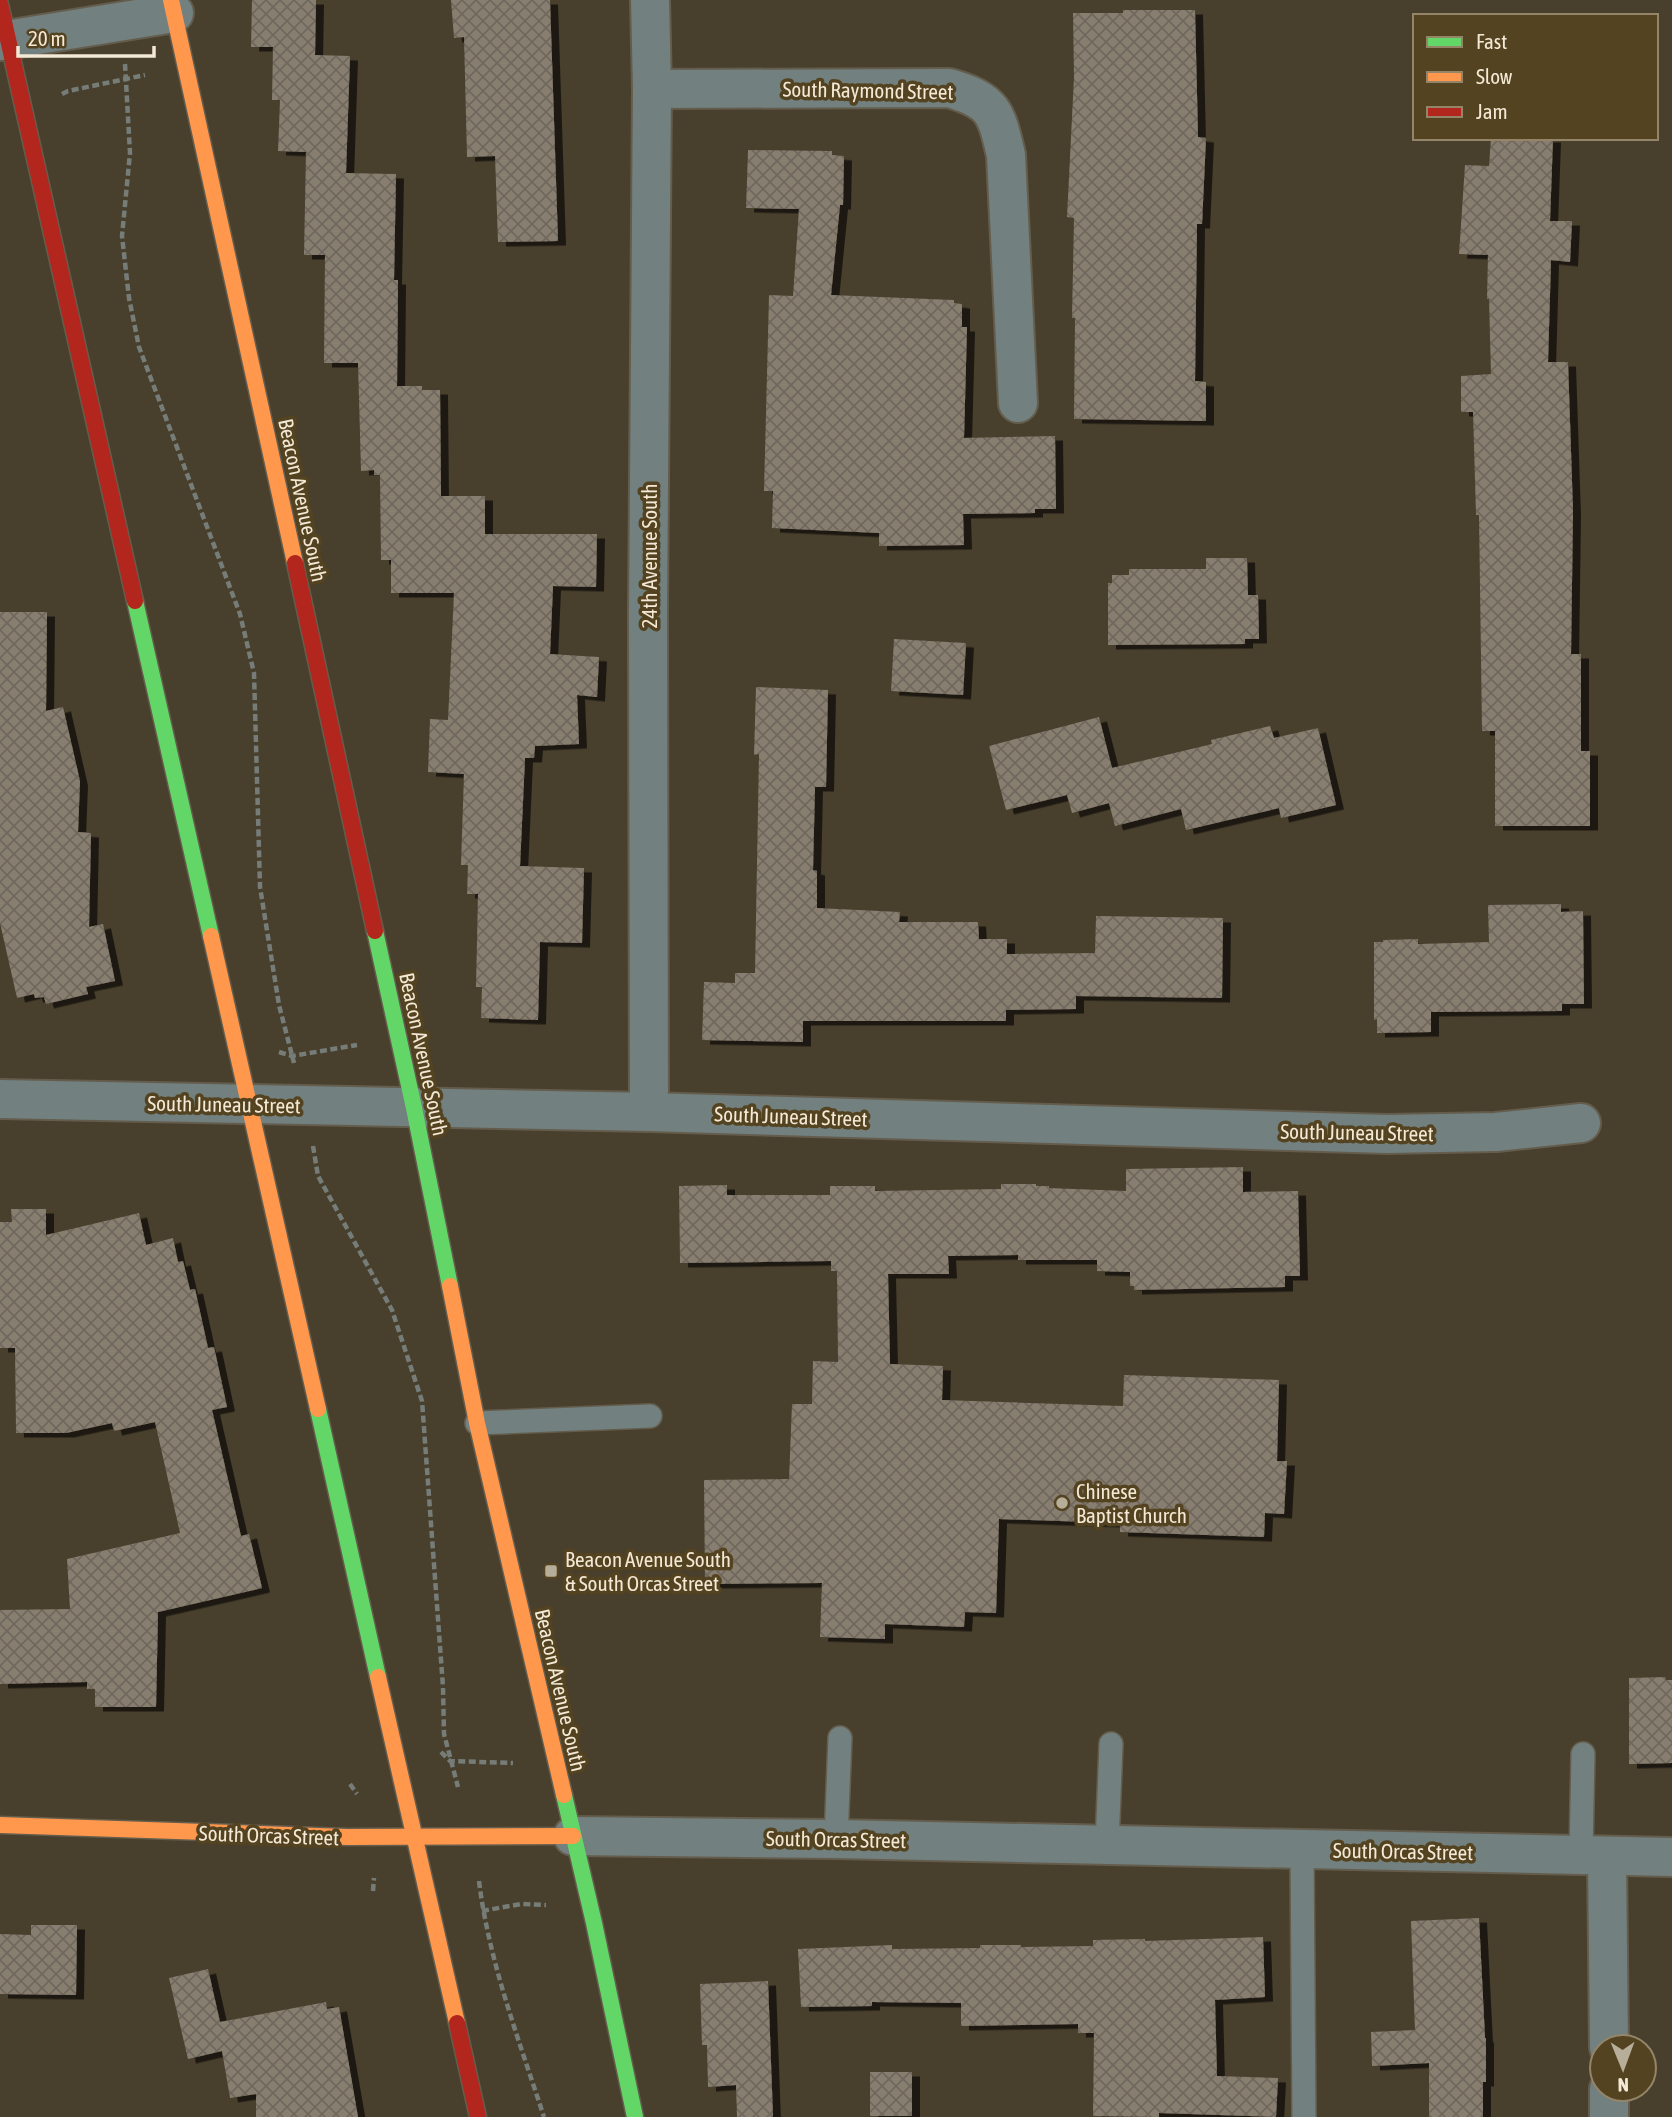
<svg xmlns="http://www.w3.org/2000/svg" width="1672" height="2117" viewBox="0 0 1672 2117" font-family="'Asap Condensed',sans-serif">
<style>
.building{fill:url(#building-cross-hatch);filter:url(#shadow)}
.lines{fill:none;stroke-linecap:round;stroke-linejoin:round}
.lane-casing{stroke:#645d4d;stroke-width:26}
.street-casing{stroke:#645d4d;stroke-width:42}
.fast-casing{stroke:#645d4d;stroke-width:19}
.slow-casing{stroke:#645d4d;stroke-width:19}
.jam-casing{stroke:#645d4d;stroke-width:19}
.path{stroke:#767d78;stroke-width:4.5;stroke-dasharray:7 3.5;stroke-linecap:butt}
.lane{stroke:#72807f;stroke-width:23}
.street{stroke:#72807f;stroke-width:38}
.fast{stroke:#63d668;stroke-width:16}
.slow{stroke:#ff974d;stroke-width:16}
.jam{stroke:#b3261e;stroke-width:16}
.poi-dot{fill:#b7ae9a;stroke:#544320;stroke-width:2.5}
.labels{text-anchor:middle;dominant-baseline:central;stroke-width:7;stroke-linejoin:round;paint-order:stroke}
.street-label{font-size:21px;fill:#f3e9d6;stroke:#544320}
.poi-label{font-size:21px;fill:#f3e9d6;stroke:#544320;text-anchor:start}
</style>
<defs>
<pattern id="building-cross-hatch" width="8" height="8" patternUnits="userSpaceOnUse" patternTransform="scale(1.75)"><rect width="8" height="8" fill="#887e70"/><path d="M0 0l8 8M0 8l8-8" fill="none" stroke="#6f685d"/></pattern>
<filter id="shadow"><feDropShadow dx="8" dy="4.5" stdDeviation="0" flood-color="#0009"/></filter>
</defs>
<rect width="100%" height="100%" fill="#483f2c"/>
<g class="building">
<polygon points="252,0 316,0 315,55 350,56 346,173 396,174 394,280 398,280 397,386 422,386 422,390 440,390 441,496 485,496 485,534 597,534 596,587 553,586 550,654 599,657 597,697 577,695 579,744 535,746 534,758 525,758 520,866 584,868 582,943 540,942 538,1020 481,1018 482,987 476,987 478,894 467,894 468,865 461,865 464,774 428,772 430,719 448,720 454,593 391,593 391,560 381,560 380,475 374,475 374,470 361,471 358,363 324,363 325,255 304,255 306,152 278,151 280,100 272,100 273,47 251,47"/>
<polygon points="451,0 550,0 558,241 498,242 495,156 467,157 464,37 454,38"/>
<polygon points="1123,10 1195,10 1198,137 1206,138 1202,224 1197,224 1195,381 1206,382 1206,421 1074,419 1075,318 1072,318 1074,218 1067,217 1074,77 1073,13 1123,13"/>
<polygon points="1491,138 1553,138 1550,221 1572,221 1570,262 1551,260 1548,362 1568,362 1573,511 1571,654 1581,654 1581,751 1590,751 1590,826 1495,826 1495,731 1482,731 1479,515 1476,515 1473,412 1461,412 1461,376 1491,374 1489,299 1487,299 1488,255 1459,254 1465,165 1489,166"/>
<polygon points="748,150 832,151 832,155 844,156 843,205 840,205 831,295 954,300 954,303 962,304 962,327 967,327 964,438 1055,436 1056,509 1035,509 1035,513 963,514 964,545 879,546 879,533 772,528 773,491 764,491 769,295 793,296 799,209 746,208"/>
<polygon points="1206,558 1247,558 1248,595 1258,595 1259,639 1245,639 1245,644 1108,645 1108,583 1112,583 1112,575 1129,575 1129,569 1206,569"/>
<polygon points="0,612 47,612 46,711 63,707 80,781 78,832 91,833 89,927 103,924 115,981 86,987 88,994 46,1004 44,997 35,998 34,994 17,998 0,923"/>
<polygon points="894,639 966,643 963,695 891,691"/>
<polygon points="756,687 828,690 826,787 815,787 813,870 817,871 817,908 900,912 899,922 978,922 979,939 1007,939 1007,954 1095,953 1096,916 1223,918 1222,998 1076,996 1076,1009 1006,1010 1006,1021 803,1021 803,1042 702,1040 704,982 735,983 735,973 755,973 759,754 754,755"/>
<polygon points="1099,717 1112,768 1212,744 1211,740 1270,726 1274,738 1318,728 1336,805 1281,818 1279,808 1186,830 1181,809 1115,826 1109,803 1072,813 1067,795 1006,810 989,746"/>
<polygon points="1561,904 1561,912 1583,911 1584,1004 1562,1004 1562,1011 1431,1012 1431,1032 1377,1033 1377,1019 1374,1020 1374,942 1383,942 1383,940 1418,939 1418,944 1489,942 1488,905"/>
<polygon points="1243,1167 1243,1192 1298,1191 1300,1276 1285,1276 1285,1287 1134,1290 1134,1286 1130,1286 1130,1272 1097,1271 1097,1260 1018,1260 1018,1255 948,1256 949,1274 888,1274 890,1364 943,1366 942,1400 1123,1406 1124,1375 1279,1380 1277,1461 1287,1461 1284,1514 1265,1513 1264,1537 1120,1532 1120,1523 999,1519 996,1613 965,1612 964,1627 885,1624 885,1639 820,1637 822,1583 705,1584 704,1480 789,1479 792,1404 812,1404 813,1361 838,1362 837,1271 831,1271 831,1261 680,1263 679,1186 727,1185 727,1195 830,1195 830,1186 875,1186 875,1191 1001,1189 1001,1184 1036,1184 1036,1186 1049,1186 1049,1188 1126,1191 1126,1169"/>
<polygon points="11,1209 46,1209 46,1235 139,1213 146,1245 173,1238 178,1262 183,1261 190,1290 195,1289 208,1348 214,1347 227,1407 212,1410 241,1536 249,1534 262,1588 158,1612 156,1707 95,1707 95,1689 87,1689 87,1682 0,1684 0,1610 70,1609 67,1559 180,1533 155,1422 114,1431 112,1423 66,1433 16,1433 15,1348 0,1348 0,1222 12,1222"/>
<polygon points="1665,1677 1666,1680 1672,1680 1672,1763 1629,1764 1629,1678"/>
<polygon points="1479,1918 1485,2038 1486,2038 1486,2082 1483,2082 1483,2117 1429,2117 1429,2063 1372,2066 1371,2032 1415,2030 1411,1921"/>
<polygon points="31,1925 77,1925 76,1995 0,1994 0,1934 31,1935"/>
<polygon points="1263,1937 1265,1997 1215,2000 1217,2076 1278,2078 1276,2117 1159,2113 1159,2117 1093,2116 1094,2033 1078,2033 1078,2024 961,2026 961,2003 872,2002 872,2006 801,2007 798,1949 892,1945 892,1949 980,1948 980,1945 1021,1945 1021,1947 1093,1946 1093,1940 1145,1939 1145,1941"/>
<polygon points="208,1969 220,2022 326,2002 327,2009 339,2007 358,2117 256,2117 256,2094 230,2098 222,2051 188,2059 169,1978"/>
<polygon points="768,1981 773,2117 737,2117 736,2085 708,2087 707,2045 702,2045 700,1984"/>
<rect x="870" y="2072" width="42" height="44"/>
</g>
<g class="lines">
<g class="lane-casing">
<g id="lane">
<polyline points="477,1423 650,1416"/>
<polyline points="836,1839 840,1738"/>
<polyline points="1107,1845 1111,1744"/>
<polyline points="1302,1849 1304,2117"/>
<polyline points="1581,1855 1583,1754"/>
</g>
</g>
<g class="street-casing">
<g id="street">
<polyline points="0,41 174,13"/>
<path d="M652,89L949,88C994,101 996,112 1006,155L1018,403"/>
<polyline points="0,1099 649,1112 1387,1134 1496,1132 1581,1123"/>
<polyline points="649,1112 648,613 652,89 650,0"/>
<polyline points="573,1836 836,1839 1672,1857"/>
<polyline points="1607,1856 1609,2047"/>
<polyline points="1609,2089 1609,2117"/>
</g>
</g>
<g class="fast-casing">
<g id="fast">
<polyline points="135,601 211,936"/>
<polyline points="375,931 414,1108 450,1286"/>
<polyline points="318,1409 378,1677"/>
<polyline points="564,1795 594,1923 635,2117"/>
</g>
</g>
<g class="slow-casing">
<g id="slow">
<polyline points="171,0 295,563"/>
<polyline points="211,936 318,1409"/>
<polyline points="450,1286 477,1423 564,1795"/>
<polyline points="378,1677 457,2023"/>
<polyline points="0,1825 347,1837 573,1836"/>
</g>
</g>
<g class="jam-casing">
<g id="jam">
<polyline points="0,4 135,601"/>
<polyline points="295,563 375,931"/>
<polyline points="457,2023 478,2117"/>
</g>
</g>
<g class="path">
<polyline points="125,64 130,153 122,236 129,298 139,347 240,614 254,673 260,887 279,1005 294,1063"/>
<polyline points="62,94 68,91 145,75"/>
<polyline points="279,1052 292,1056 357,1045"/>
<polyline points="313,1146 318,1176 392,1310 422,1401 443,1687 444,1734 458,1787"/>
<polyline points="441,1752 450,1761 513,1763"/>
<polyline points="350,1784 357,1794"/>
<path d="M479,1881C489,1962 519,2040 544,2117"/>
<polyline points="373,1891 374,1878"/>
<polyline points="482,1911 521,1904 546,1905"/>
</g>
<use href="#lane" class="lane"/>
<use href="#street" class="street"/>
<use href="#fast" class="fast"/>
<use href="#slow" class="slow"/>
<use href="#jam" class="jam"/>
</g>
<g class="poi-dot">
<circle cx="1062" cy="1503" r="7"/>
<rect x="544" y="1564" width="14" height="14" rx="3.5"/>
</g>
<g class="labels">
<g class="street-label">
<text transform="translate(868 90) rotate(1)">South Raymond Street</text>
<text transform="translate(303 500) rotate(78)">Beacon Avenue South</text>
<text transform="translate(649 556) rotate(-90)">24th Avenue South</text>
<text transform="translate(424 1054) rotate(78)">Beacon Avenue South</text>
<text transform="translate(224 1104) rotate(1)">South Juneau Street</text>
<text transform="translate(791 1116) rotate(2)">South Juneau Street</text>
<text transform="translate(1357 1132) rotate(1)">South Juneau Street</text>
<text transform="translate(561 1690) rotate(77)">Beacon Avenue South</text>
<text transform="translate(269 1835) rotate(2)">South Orcas Street</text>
<text transform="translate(836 1839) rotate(1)">South Orcas Street</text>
<text transform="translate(1403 1851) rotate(1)">South Orcas Street</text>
</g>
<g class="poi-label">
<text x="1076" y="1491">Chinese<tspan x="1076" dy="24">Baptist Church</tspan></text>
<text x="565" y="1559">Beacon Avenue South<tspan x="565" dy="24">&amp; South Orcas Street</tspan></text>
</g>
</g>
<rect x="1413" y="14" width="245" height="126" fill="#544320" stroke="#948569" stroke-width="2"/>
<rect x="1427" y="37" width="35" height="10" fill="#63d668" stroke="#948569" stroke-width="2"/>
<text x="1476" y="49" font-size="21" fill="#f3e9d6">Fast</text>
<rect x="1427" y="72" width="35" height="10" fill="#ff974d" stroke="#948569" stroke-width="2"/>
<text x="1476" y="84" font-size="21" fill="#f3e9d6">Slow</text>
<rect x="1427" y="107" width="35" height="10" fill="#b3261e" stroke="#948569" stroke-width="2"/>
<text x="1476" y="119" font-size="21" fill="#f3e9d6">Jam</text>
<g transform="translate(1623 2068) rotate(179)"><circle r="33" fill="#544320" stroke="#948569" stroke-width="2"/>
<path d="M0-5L12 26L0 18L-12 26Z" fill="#b7ae9a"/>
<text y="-10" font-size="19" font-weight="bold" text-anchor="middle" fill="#f3e9d6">N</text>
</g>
<path d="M18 46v10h136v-10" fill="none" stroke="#f3e9d6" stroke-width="3.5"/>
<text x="28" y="46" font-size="21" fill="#f3e9d6" stroke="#544320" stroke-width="5" paint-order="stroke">20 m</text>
</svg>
